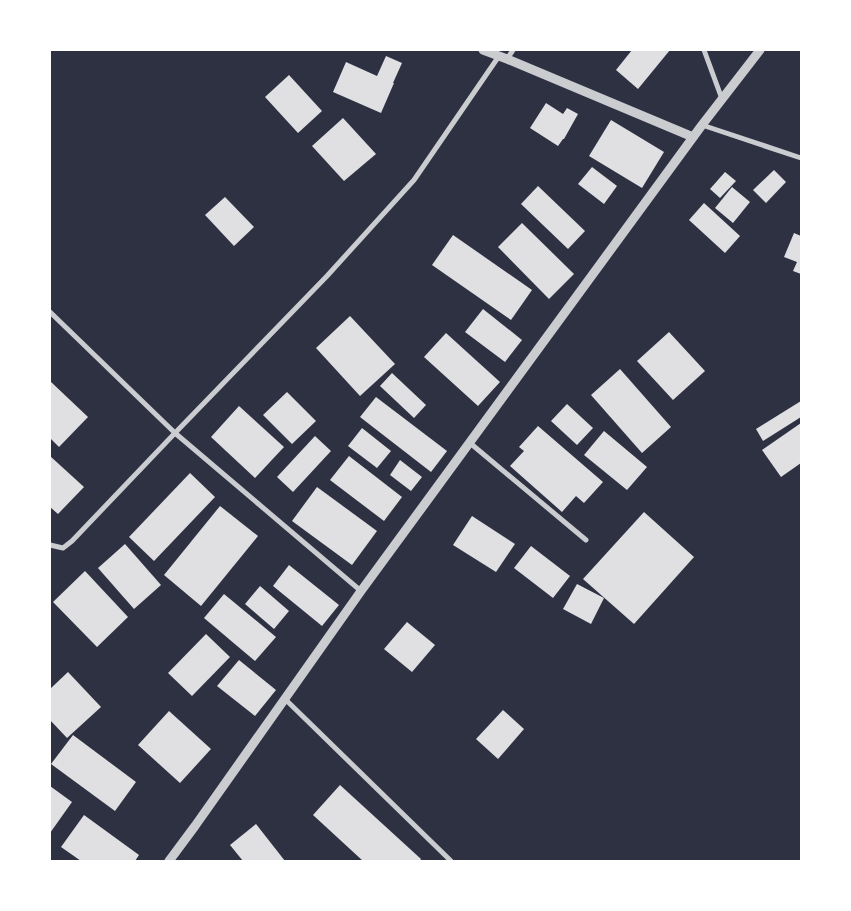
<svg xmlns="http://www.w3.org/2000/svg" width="851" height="911" viewBox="0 0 851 911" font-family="'PT Sans',sans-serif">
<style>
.building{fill:#e0e0e3}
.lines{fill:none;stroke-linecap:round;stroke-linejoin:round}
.minor{stroke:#caccd0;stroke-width:5}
.tertiary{stroke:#caccd0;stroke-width:9}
</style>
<rect width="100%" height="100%" fill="#2d3142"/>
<g class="building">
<polygon points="632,50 670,50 638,89 616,70"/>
<polygon points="386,56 402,63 393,83 394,83 381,113 333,92 346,62 377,76"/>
<polygon points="289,75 322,111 298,133 265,97"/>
<polygon points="546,103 563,114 567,108 578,114 564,139 563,139 558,146 530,128"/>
<polygon points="343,118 376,154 344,181 312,146"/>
<polygon points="611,120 664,152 642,188 589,156"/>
<polygon points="592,167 617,186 604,204 578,184"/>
<polygon points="774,170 786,182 766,203 753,190"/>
<polygon points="725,172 736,181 720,198 710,189"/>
<polygon points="538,186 585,231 568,249 521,204"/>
<polygon points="732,187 750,202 733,223 715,208"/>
<polygon points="225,197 254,227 234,246 205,215"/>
<polygon points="704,203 740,236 725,253 689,220"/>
<polygon points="522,223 574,274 549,299 498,247"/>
<polygon points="794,233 801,236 801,274 793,271 797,262 784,257"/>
<polygon points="453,235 532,290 511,320 432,265"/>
<polygon points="483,309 522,340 505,362 465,332"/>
<polygon points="350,316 395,364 360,396 316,348"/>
<polygon points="669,332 705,371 673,400 637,361"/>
<polygon points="446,333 500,382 478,406 424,357"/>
<polygon points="620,369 671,427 642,453 591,395"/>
<polygon points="392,373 426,405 414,418 380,386"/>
<polygon points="50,381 88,417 59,447 50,438"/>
<polygon points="287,392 316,421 292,444 263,415"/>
<polygon points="376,397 447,451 431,472 360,417"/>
<polygon points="801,401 801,417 763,441 756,429"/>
<polygon points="567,404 593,428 577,445 551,421"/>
<polygon points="239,406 284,447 255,478 211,437"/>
<polygon points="801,423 801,463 781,477 762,450"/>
<polygon points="538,426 603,482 584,503 576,496 562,512 510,466 524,451 519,447"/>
<polygon points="362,428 391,451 377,468 348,446"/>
<polygon points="604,431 647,467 627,490 584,455"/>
<polygon points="315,436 331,451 293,492 277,477"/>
<polygon points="50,456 84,487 58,514 50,507"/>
<polygon points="349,456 402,497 384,521 330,480"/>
<polygon points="400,460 422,477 411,491 390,475"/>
<polygon points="190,473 215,497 154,561 129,537"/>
<polygon points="317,487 377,531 352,565 292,521"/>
<polygon points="220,506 258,536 201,606 164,575"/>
<polygon points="644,512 694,557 634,624 583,579"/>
<polygon points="472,516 515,544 496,572 453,545"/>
<polygon points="125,544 161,585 134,609 98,568"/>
<polygon points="531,546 570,576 553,598 514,568"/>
<polygon points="289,565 339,605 322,626 273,586"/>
<polygon points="85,571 128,617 97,647 53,602"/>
<polygon points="577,584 604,598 591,624 563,609"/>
<polygon points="260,586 289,611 274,629 245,604"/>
<polygon points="224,594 276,637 255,661 204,618"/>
<polygon points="407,622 435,645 412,672 384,649"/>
<polygon points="206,634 230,657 192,696 168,673"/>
<polygon points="239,660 276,690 255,716 217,686"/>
<polygon points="68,672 101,707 67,738 50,720 50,689"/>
<polygon points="503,710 524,729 498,759 476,739"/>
<polygon points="169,711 211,749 180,783 138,745"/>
<polygon points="73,735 136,782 115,811 51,764"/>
<polygon points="340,785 421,859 420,861 363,861 313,815"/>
<polygon points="50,786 72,802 50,833"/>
<polygon points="84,815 139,855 135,861 81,861 61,847"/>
<polygon points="256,824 285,861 243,861 230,845"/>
</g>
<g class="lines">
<g class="minor">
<polyline points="704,50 722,99"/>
<polyline points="507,59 513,50"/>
<polyline points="702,125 801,158"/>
<polyline points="50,312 175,433 361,591"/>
<polyline points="470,443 586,540"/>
<polyline points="50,545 63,548 72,541 175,433 327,276 414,180 499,56"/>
<polyline points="285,699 451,861"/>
</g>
<g class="tertiary">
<polyline points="483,50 507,59 693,137"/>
<polyline points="169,861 195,826 361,591 702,125 760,50"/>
</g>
</g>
<rect width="851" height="911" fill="none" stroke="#ffffff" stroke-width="102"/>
</svg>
